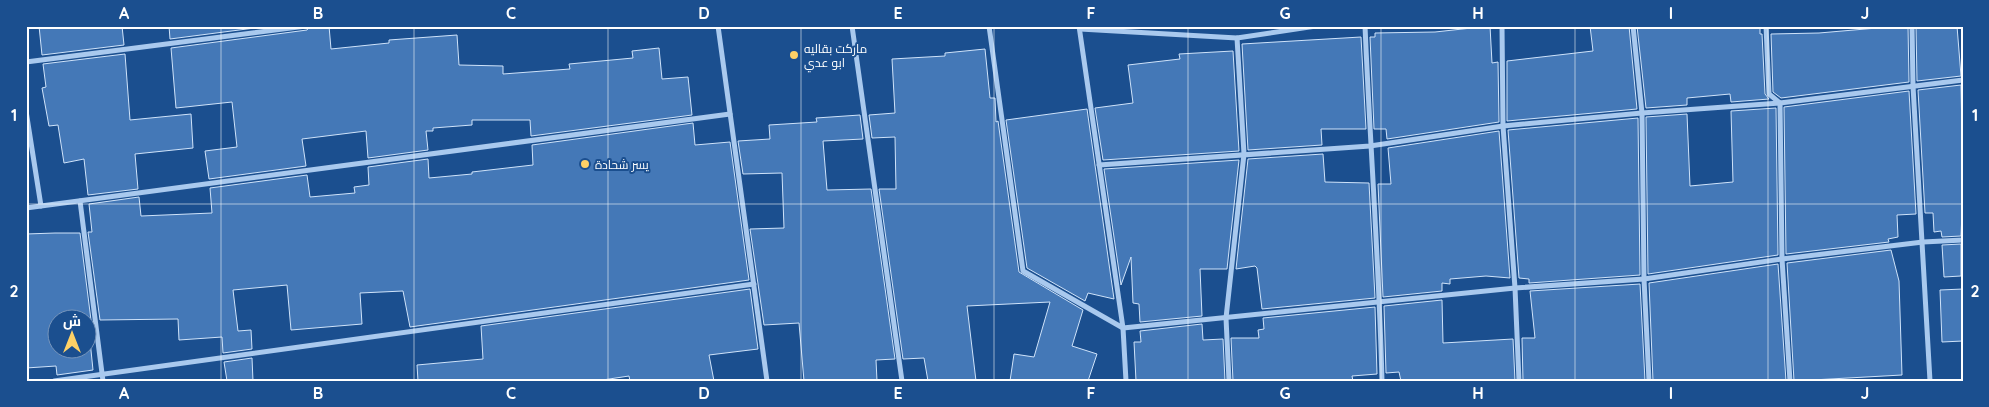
<svg xmlns="http://www.w3.org/2000/svg" width="1989" height="407" viewBox="0 0 1989 407" font-family="Quicksand,Cairo,sans-serif">
<style>
.building{fill:#4478b7;stroke:#cfe3fa}
.lines{fill:none;stroke-linecap:round;stroke-linejoin:round}
.street{stroke:#a9c9ee;stroke-width:5}
.grid{fill:none;stroke:#fff;stroke-width:1;stroke-opacity:0.55}
.poi-dot{fill:#ffd166;stroke:#1b4f8f;stroke-width:2}
.labels{text-anchor:middle;dominant-baseline:central;stroke-width:4;stroke-linejoin:round;paint-order:stroke}
.poi-label{font-size:12px;fill:#fff;stroke:#1b4f8f;text-anchor:start}
.neatline{fill:none;stroke:#fff;stroke-width:2}
.grid-label{font-size:16px;text-anchor:middle;font-weight:bold;fill:#fff}
</style>
<rect width="100%" height="100%" fill="#1b4f8f"/>
<g class="building">
<polygon points="39,26 122,26 124,45 42,55"/>
<polygon points="169,26 270,26 170,39"/>
<polygon points="310,26 329,26 331,49 389,43 389,40 457,35 459,65 503,66 503,74 570,69 569,64 633,58 632,51 659,48 662,79 688,77 692,115 531,136 530,120 472,120 472,125 433,128 433,131 426,131 428,150 368,158 366,131 302,139 306,166 209,179 205,151 237,147 232,102 176,108 171,48 307,30"/>
<polygon points="1490,26 1492,63 1498,62 1499,122 1387,139 1386,129 1374,129 1370,37 1375,37 1375,33 1435,32"/>
<polygon points="1590,26 1629,26 1637,109 1507,121 1507,61 1593,51"/>
<polygon points="1637,26 1760,26 1760,34 1762,34 1765,94 1769,99 1731,102 1730,94 1687,98 1687,105 1646,108"/>
<polygon points="1877,26 1908,26 1909,82 1781,98 1773,92 1771,34 1819,33 1877,28"/>
<polygon points="1916,26 1957,26 1961,76 1917,81"/>
<polygon points="1361,37 1366,129 1321,129 1322,145 1248,150 1242,44"/>
<polygon points="985,49 990,98 995,98 996,122 998,121 1019,272 1083,310 1072,346 1097,354 1088,381 1010,381 1014,354 1034,357 1050,302 967,306 976,381 928,381 924,358 903,359 879,189 896,189 895,137 872,138 869,115 895,113 892,59 945,56 945,53"/>
<polygon points="1233,51 1239,151 1103,160 1095,108 1133,103 1128,65 1180,59 1179,54"/>
<polygon points="125,54 130,120 191,114 193,148 135,154 138,189 88,195 84,159 64,163 58,125 49,126 42,88 46,87 43,64"/>
<polygon points="1961,85 1963,188 1961,236 1942,237 1941,231 1934,232 1933,213 1925,213 1918,90"/>
<polygon points="1909,91 1916,214 1897,215 1898,237 1888,239 1889,242 1786,254 1784,107"/>
<polygon points="1776,108 1778,255 1648,274 1646,117 1687,114 1690,186 1733,182 1731,111"/>
<polygon points="1087,109 1114,299 1088,293 1085,301 1027,268 1006,120"/>
<polygon points="860,115 863,139 823,141 827,190 871,189 895,359 876,360 877,381 804,381 799,323 764,325 750,229 784,228 782,173 743,174 738,141 770,139 769,125 817,122 816,118"/>
<polygon points="1638,118 1640,275 1529,283 1529,279 1519,278 1508,130"/>
<polygon points="693,123 695,145 730,142 749,280 410,327 403,291 360,293 362,324 291,330 287,285 233,290 238,331 251,330 252,349 223,353 222,337 179,340 178,319 100,320 88,232 92,232 89,204 139,197 141,216 212,213 210,188 307,175 310,197 355,193 354,187 369,185 368,167 428,159 429,178 472,174 472,172 533,165 532,145"/>
<polygon points="1499,131 1510,278 1486,276 1450,279 1450,284 1442,283 1442,291 1383,297 1378,184 1391,184 1388,148"/>
<polygon points="1323,154 1325,182 1369,183 1375,298 1262,309 1257,268 1255,266 1236,269 1248,159"/>
<polygon points="1239,160 1227,269 1200,269 1202,316 1140,322 1139,304 1133,303 1131,257 1121,285 1104,169"/>
<polygon points="55,233 80,233 91,320 58,320 58,350 88,350 88,321 93,370 57,375 56,366 26,368 26,234"/>
<polygon points="1961,244 1961,276 1944,277 1942,245"/>
<polygon points="1891,250 1899,281 1902,375 1794,381 1787,263"/>
<polygon points="1778,264 1786,381 1653,381 1649,283"/>
<polygon points="1640,284 1645,381 1523,381 1522,338 1535,338 1530,291"/>
<polygon points="750,289 758,349 709,355 714,381 630,381 629,376 596,381 418,381 417,365 483,359 481,326"/>
<polygon points="1963,289 1963,341 1942,342 1940,290"/>
<polygon points="1442,300 1443,343 1513,339 1515,381 1401,381 1399,372 1386,373 1384,306"/>
<polygon points="1375,307 1377,374 1352,376 1353,381 1233,381 1231,338 1259,338 1258,330 1264,329 1263,318"/>
<polygon points="1202,324 1203,340 1223,339 1225,381 1136,381 1134,342 1141,342 1140,331"/>
<polygon points="252,358 253,381 227,381 224,362"/>
</g>
<g class="lines">
<g class="street">
<polyline points="718,26 767,381"/>
<polyline points="852,26 902,381"/>
<polyline points="989,26 1023,271 1123,328 1515,288 1644,279 1782,259 1923,242 1963,240"/>
<polyline points="1079,26 1123,328 1126,381"/>
<path d="M1365,26C1370,144 1379,262 1382,381"/>
<polyline points="1502,26 1503,126 1515,288 1519,381"/>
<polyline points="1633,26 1642,113 1644,279 1649,381"/>
<polyline points="1766,26 1769,94 1780,103 1782,259 1790,381"/>
<polyline points="1912,26 1913,86 1930,381"/>
<polyline points="1080,29 1237,38 1316,26"/>
<polyline points="26,62 306,26"/>
<polyline points="26,111 41,206"/>
<polyline points="1099,165 1370,146 1503,126 1642,113 1780,103 1963,80"/>
<polyline points="80,201 103,381"/>
<polyline points="26,208 730,114"/>
<polyline points="54,381 754,284"/>
<polyline points="1229,381 1226,318 1244,154 1237,38"/>
</g>
</g>
<path class="grid" d="M221,26V381M414,26V381M608,26V381M801,26V381M994,26V381M1188,26V381M1381,26V381M1575,26V381M1768,26V381M26,204H1963"/>
<g class="poi-dot">
<circle cx="794" cy="55" r="5"/>
<circle cx="585" cy="164" r="5"/>
</g>
<g class="labels">
<g class="poi-label">
<text x="804" y="48">ماركت بقاليه<tspan x="804" dy="14">ابو عدي</tspan></text>
<text x="595" y="164">يسر شحادة</text>
</g>
</g>
<rect width="1989" height="407" fill="none" stroke="#1b4f8f" stroke-width="55"/>
<g transform="translate(72 334)"><circle r="24" fill="#1b4f8f" stroke="#7695bc"/>
<path d="M0-4L9 19L0 12L-9 19Z" fill="#ffd166"/>
<text y="-8" font-size="14" font-weight="bold" text-anchor="middle" fill="#ffffff">ش</text>
</g>
<rect x="28" y="28" width="1934" height="352" class="neatline"/>
<g class="grid-label">
<text x="124" y="19">A</text>
<text x="318" y="19">B</text>
<text x="511" y="19">C</text>
<text x="704" y="19">D</text>
<text x="898" y="19">E</text>
<text x="1091" y="19">F</text>
<text x="1285" y="19">G</text>
<text x="1478" y="19">H</text>
<text x="1671" y="19">I</text>
<text x="1865" y="19">J</text>
<text x="14" y="121">1</text>
<text x="1975" y="121">1</text>
<text x="14" y="297">2</text>
<text x="1975" y="297">2</text>
<text x="124" y="399">A</text>
<text x="318" y="399">B</text>
<text x="511" y="399">C</text>
<text x="704" y="399">D</text>
<text x="898" y="399">E</text>
<text x="1091" y="399">F</text>
<text x="1285" y="399">G</text>
<text x="1478" y="399">H</text>
<text x="1671" y="399">I</text>
<text x="1865" y="399">J</text>
</g>
</svg>
